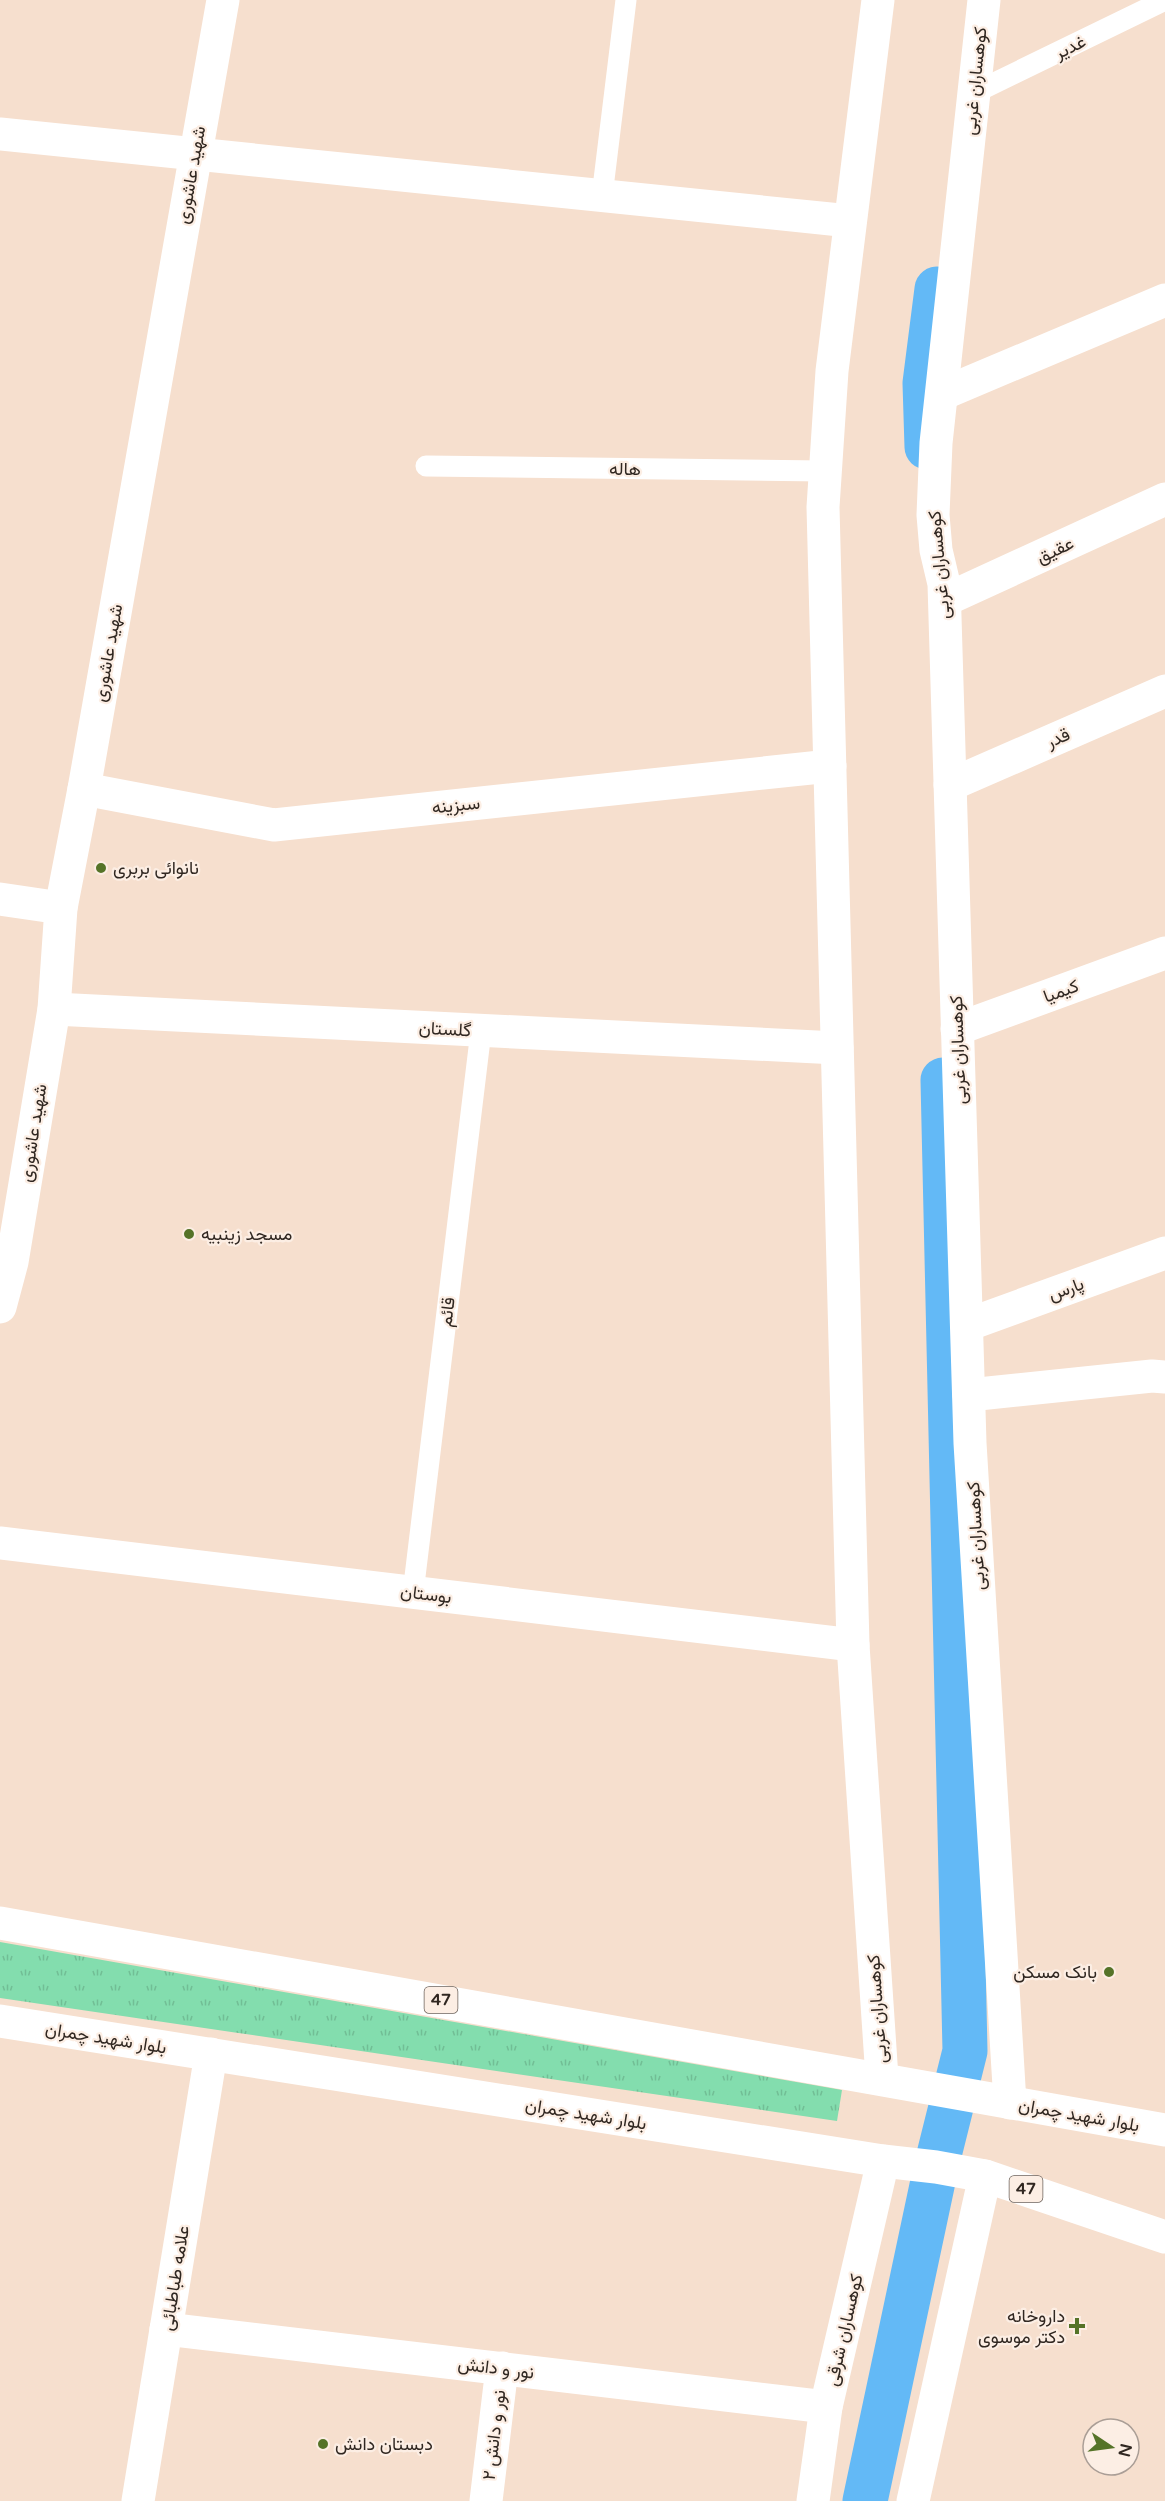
<svg xmlns="http://www.w3.org/2000/svg" width="1165" height="2501" viewBox="0 0 1165 2501" font-family="'Varela Round',Vazirmatn,sans-serif">
<style>
.park{fill:url(#park-tufts)}
.lines{fill:none;stroke-linecap:round;stroke-linejoin:round}
.canal{stroke:#63b9f6;stroke-width:45}
.service{stroke:#fff;stroke-width:21}
.minor{stroke:#fff;stroke-width:33}
.tertiary{stroke:#fff;stroke-width:33}
.primary{stroke:#fff;stroke-width:33}
.poi-dot{fill:#557328;stroke:#fceee4;stroke-width:2}
.labels{text-anchor:middle;dominant-baseline:central;stroke-width:4.5;stroke-linejoin:round;paint-order:stroke}
.shield{fill:#fceee4;stroke:#6d635c;stroke-width:1.5}
.shield-label{font-size:16px;font-weight:bold;fill:#302721}
.street-label{font-size:18px;fill:#302721;stroke:#fceee4}
.poi-label{font-size:18px;fill:#302721;stroke:#fceee4;text-anchor:start}
</style>
<defs>
<pattern id="park-tufts" width="24" height="20" patternUnits="userSpaceOnUse" patternTransform="scale(1.5)"><rect width="24" height="20" fill="#83ddae"/><path d="M3 7l-1-3M5 7V3M7 7l1-3M15 17l-1-3M17 17v-4M19 17l1-3" fill="none" stroke="#71be95"/></pattern>
</defs>
<rect width="100%" height="100%" fill="#f6dfce"/>
<polygon class="park" points="0,1942 842,2090 837,2121 0,1998"/>
<g class="lines">
<g class="canal">
<polyline points="927,447 925,383 937,289"/>
<polyline points="865,2501 936,2167 965,2051 943,1080"/>
</g>
<g class="service">
<polyline points="974,93 1165,0"/>
<polyline points="602,196 626,0"/>
<polyline points="426,466 824,471"/>
<polyline points="413,1593 481,1031"/>
</g>
<g class="minor">
<polyline points="0,134 850,221"/>
<polyline points="942,394 1165,300"/>
<polyline points="945,600 1165,499"/>
<polyline points="950,785 1165,691"/>
<polyline points="84,789 274,825 830,766"/>
<polyline points="0,899 61,908"/>
<polyline points="54,1009 837,1048"/>
<polyline points="957,1029 1165,953"/>
<polyline points="0,1307 12,1262 54,1009 61,908 84,789 223,0"/>
<polyline points="967,1325 1165,1253"/>
<polyline points="969,1395 1152,1376 1165,1377"/>
<polyline points="0,1543 853,1645"/>
<polyline points="166,2329 826,2407"/>
<polyline points="138,2501 211,2054"/>
<polyline points="486,2501 502,2368"/>
<polyline points="813,2501 826,2407 883,2161"/>
<polyline points="913,2501 985,2176"/>
</g>
<g class="tertiary">
<polyline points="878,0 832,371 823,507 853,1645 882,2078"/>
<polyline points="984,0 936,443 933,515 936,550 944,584 970,1443 1010,2103"/>
</g>
<g class="primary">
<polyline points="0,1923 1165,2130"/>
<polyline points="0,2021 883,2161 936,2167 985,2176 1165,2237"/>
</g>
</g>
<g class="poi-dot">
<circle cx="101" cy="868" r="6"/>
<circle cx="189" cy="1234" r="6"/>
<circle cx="1109" cy="1972" r="6"/>
<path d="M1074 2317h6v6h6v6h-6v6h-6v-6h-6v-6h6z"/>
<circle cx="323" cy="2444" r="6"/>
</g>
<g class="labels">
<g class="shield">
<rect x="424.5" y="1987" width="33" height="26" rx="4.5"/>
<rect x="1009.5" y="2176" width="33" height="26" rx="4.5"/>
</g>
<g class="shield-label">
<text x="441" y="2000">47</text>
<text x="1026" y="2189">47</text>
</g>
<g class="street-label">
<text transform="translate(1070 47) rotate(-26)">غدیر</text>
<text transform="translate(975 81) rotate(-84)">کوهساران غربی</text>
<text transform="translate(191 175) rotate(-80)">شهید عاشوری</text>
<text transform="translate(625 469) rotate(1)">هاله</text>
<text transform="translate(1055 550) rotate(-25)">عقیق</text>
<text transform="translate(939 565) rotate(-95)">کوهساران غربی</text>
<text transform="translate(108 653) rotate(-80)">شهید عاشوری</text>
<text transform="translate(1058 738) rotate(-24)">قدر</text>
<text transform="translate(456 805) rotate(-6)">سبزینه</text>
<text transform="translate(1061 991) rotate(-20)">کیمیا</text>
<text transform="translate(445 1029) rotate(3)">گلستان</text>
<text transform="translate(958 1050) rotate(-92)">کوهساران غربی</text>
<text transform="translate(33 1133) rotate(-81)">شهید عاشوری</text>
<text transform="translate(1066 1289) rotate(-20)">پارس</text>
<text transform="translate(447 1312) rotate(-83)">قائم</text>
<text transform="translate(976 1536) rotate(-93)">کوهساران غربی</text>
<text transform="translate(426 1594) rotate(7)">بوستان</text>
<text transform="translate(877 2009) rotate(-94)">کوهساران غربی</text>
<text transform="translate(106 2038) rotate(9)">بلوار شهید چمران</text>
<text transform="translate(586 2114) rotate(9)">بلوار شهید چمران</text>
<text transform="translate(1079 2115) rotate(10)">بلوار شهید چمران</text>
<text transform="translate(175 2278) rotate(-81)">علامه طباطبائی</text>
<text transform="translate(844 2330) rotate(-77)">کوهساران شرقی</text>
<text transform="translate(496 2368) rotate(7)">نور و دانش</text>
<text transform="translate(494 2435) rotate(-83)">نور و دانش ۲</text>
</g>
<g class="poi-label">
<text x="113" y="868">نانوائی بربری</text>
<text x="201" y="1234">مسجد زینبیه</text>
<text x="1097" y="1972" text-anchor="end">بانک مسکن</text>
<text x="1065" y="2316" text-anchor="end">داروخانه<tspan x="1065" dy="21">دکتر موسوی</tspan></text>
<text x="335" y="2444">دبستان دانش</text>
</g>
</g>
<g transform="translate(1111 2447) rotate(103)"><circle r="28" fill="#fceee4" stroke="#aa9e96" stroke-width="1.5"/>
<path d="M0-4.5L10 22L0 15L-10 22Z" fill="#557328"/>
<text y="-9" font-size="16" font-weight="bold" text-anchor="middle" fill="#302721">N</text>
</g>
</svg>
